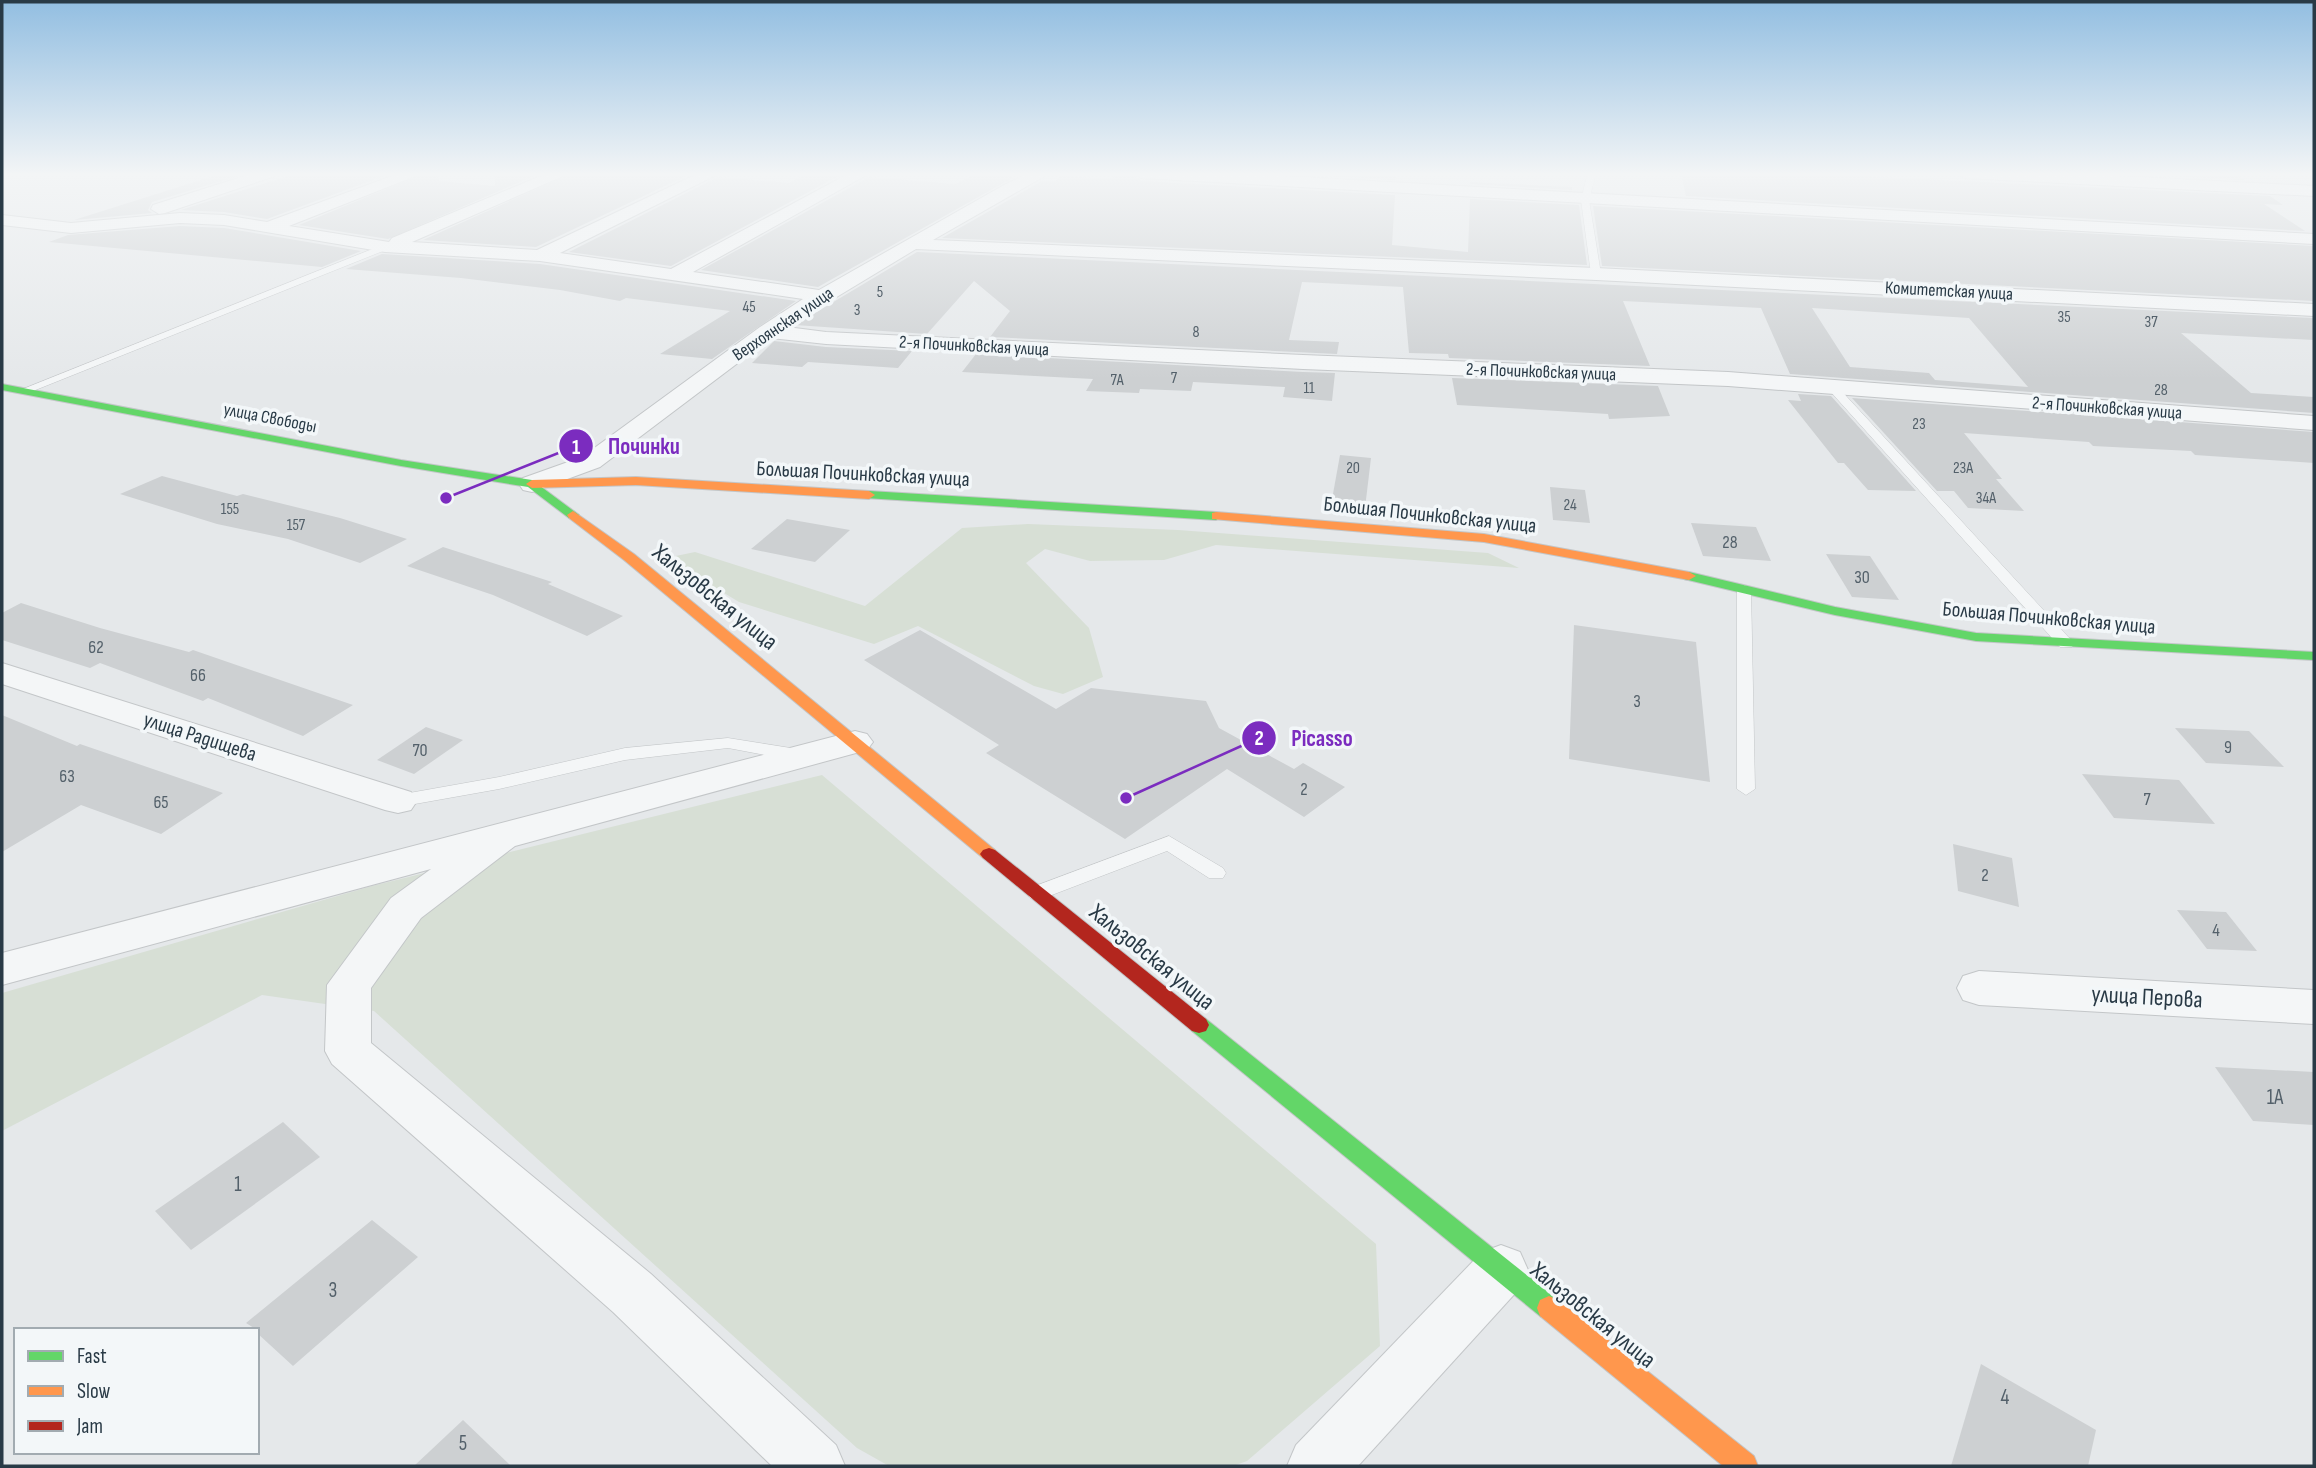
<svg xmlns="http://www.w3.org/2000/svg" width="2316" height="1468" viewBox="0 0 2316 1468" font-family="'Sofia Sans Condensed',sans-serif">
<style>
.green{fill:#d7dfd5}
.building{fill:#cdd0d2;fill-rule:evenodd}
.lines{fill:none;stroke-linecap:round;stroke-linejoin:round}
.lane-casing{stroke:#c3c6c8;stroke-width:1}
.street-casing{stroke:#c3c6c8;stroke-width:2}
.fast-casing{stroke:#c3c6c8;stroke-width:2}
.slow-casing{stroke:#c3c6c8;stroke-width:2}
.jam-casing{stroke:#c3c6c8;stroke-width:2}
.lane{fill:#f4f6f7;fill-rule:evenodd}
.street{fill:#f4f6f7;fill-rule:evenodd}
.fast{fill:#63d668;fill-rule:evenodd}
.slow{fill:#ff974d;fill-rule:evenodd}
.jam{fill:#b3261e;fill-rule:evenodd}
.labels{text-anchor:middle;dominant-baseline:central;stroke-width:7;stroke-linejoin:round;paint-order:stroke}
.far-number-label{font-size:16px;fill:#53606a}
.far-street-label{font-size:18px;fill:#293a46;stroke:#f3f7f9}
.number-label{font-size:18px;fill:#53606a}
.street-label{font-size:21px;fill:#293a46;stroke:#f3f7f9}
.near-number-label{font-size:21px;fill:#53606a}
.near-street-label{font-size:24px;fill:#293a46;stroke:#f3f7f9}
.leader{fill:none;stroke:#7b2cbf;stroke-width:2.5}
.callout-dot{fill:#7b2cbf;stroke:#f3f7f9;stroke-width:2.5}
.mark-label{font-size:21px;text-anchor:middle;font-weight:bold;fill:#fff}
.callout-label{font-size:23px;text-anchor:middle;font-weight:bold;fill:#7b2cbf;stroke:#f3f7f9;stroke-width:7;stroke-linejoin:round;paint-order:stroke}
</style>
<rect width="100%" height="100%" fill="#e5e8ea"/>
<g class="green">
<polygon points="1028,524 1178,530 1488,553 1519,568 1216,545 1164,560 1090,561 1045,549 1026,563 1089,628 1103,677 1063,694 1034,686 918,626 874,644 739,602 666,558 695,552 865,606 962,528"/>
<polygon points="822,775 1376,1244 1380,1346 1247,1461 1233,1466 889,1466 857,1448 374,1011 262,995 2,1131 2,993 372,886"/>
</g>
<g class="building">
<polygon points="223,173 241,175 152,202 148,210 152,213 74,220"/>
<polygon points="297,173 392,173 267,219 224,212 181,210"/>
<polygon points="425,173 438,173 439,181 495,186 495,173 541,173 388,239 299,225"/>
<polygon points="572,173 690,174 536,247 423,240"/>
<polygon points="807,173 842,174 671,266 569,252 718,177 789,183"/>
<polygon points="977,173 1014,177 818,287 701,270 869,177 956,184"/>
<polygon points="1113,173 1130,173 1141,181 1395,195 1392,245 1468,252 1470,199 1579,205 1587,265 942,238 1042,181 1054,182 1060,176 1113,179"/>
<polygon points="1279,173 1335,173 1396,177 1395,180"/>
<polygon points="1681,173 1793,173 2270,196 2283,205 2264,204 2305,231 1686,196"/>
<polygon points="2179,173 2234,173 2244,180 2185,177"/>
<polygon points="1470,182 1572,187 1572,190 1470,184"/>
<polygon points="1593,206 2314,246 2314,301 1602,266"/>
<polygon points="180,226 224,228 361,251 322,267 49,242 68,235"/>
<path d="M917,252L2314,318V340L2181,333L2251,393L2314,397V413L1790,374L1761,308L1623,301L1650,366L1449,358L1448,354L1409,353L1403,287L1302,282L1289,340L1339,342L1337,354L990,337L1010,311L974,281L927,334L795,325ZM1812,308L1969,318L2028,387L1935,380L1929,373L1850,367Z"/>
<polygon points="382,254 540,264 796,301 712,359 660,354 730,311 626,298 620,301 560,290 461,278 346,269"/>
<polygon points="774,341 826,347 912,351 898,368 808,362 802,367 752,363"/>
<polygon points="976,354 1303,372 1335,373 1332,401 1283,397 1285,387 1193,382 1191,391 1140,389 1139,393 1086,391 1093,379 962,372"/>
<polygon points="1452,378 1658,386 1670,416 1609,419 1608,414 1457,405"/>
<polygon points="1798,394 1831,396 1916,491 1868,490 1844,463 1838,463 1788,400 1801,401"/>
<polygon points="1852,398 2314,432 2314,463 2195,455 2191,451 2093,446 2089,442 1964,433 2002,479 1996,479 2024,511 1968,508 1954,491 1937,491"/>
<polygon points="1340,455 1371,458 1365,508 1331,505"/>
<polygon points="162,476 237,496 243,494 340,518 407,539 360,563 288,539 217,524 120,494"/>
<polygon points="1550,487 1585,490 1590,523 1553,520"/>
<polygon points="787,519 850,530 815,562 751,549"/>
<polygon points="1691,523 1756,527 1771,561 1703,556"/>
<polygon points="443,547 552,582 548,584 623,616 587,636 493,595 407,566"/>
<polygon points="1826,554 1870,556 1899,600 1852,597"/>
<polygon points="21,603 100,628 189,652 193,650 353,705 303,736 208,698 203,701 100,663 90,668 2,640 2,613"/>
<polygon points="1574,625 1696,642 1710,782 1569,759"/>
<polygon points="920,630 1056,709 1091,688 1206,701 1219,728 1294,769 1303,763 1345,787 1304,817 1227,769 1125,839 986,753 999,745 864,660"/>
<polygon points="2,715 77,746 80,744 223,793 161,834 81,805 2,852"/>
<polygon points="426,727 463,740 414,774 377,760"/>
<polygon points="2175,728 2249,731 2284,767 2206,763"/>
<polygon points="2082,774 2179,780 2215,824 2114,818"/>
<polygon points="1953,844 2012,858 2019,907 1958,891"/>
<polygon points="2177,910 2226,912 2257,951 2207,949"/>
<polygon points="2215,1067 2314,1072 2314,1125 2253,1121"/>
<polygon points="283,1122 320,1157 191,1250 155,1211"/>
<polygon points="372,1220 418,1257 293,1366 257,1333 257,1330 246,1323"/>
<polygon points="1981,1364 2096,1430 2088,1466 1951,1466"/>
<polygon points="463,1420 511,1466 414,1466"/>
</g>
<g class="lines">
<g class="lane-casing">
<g id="lane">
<polygon points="1588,173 1596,173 1589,200 1601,274 1596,277 1591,274 1581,200"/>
<polygon points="385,244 388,245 388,249 28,393 18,391"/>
<polygon points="1829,386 1837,386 2072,641 2074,644 2072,647 2060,647 1829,390"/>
<polygon points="1744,585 1751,589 1755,789 1746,795 1737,789 1737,589"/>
<polygon points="728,738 797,749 806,755 797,761 728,748 625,760 499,789 398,807 391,805 389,801 391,797 398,795 499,777 625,748"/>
<polygon points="1169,836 1223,868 1226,873 1223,878 1209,878 1167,851 1044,898 1037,900 1030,898 1027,893 1030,888"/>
</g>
</g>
<g class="street-casing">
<g id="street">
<polygon points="254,173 278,173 275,176 165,213 159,214 151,209 153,205"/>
<polygon points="400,173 423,173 289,226 389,242 392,238 548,173 570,173 412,242 537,250 699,173 720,173 560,253 671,269 850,173 870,173 693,272 819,290 1004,185 1029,173 1050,173 933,240 1596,268 2314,304 2314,316 1596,280 916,249 787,327 826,332 1303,355 1728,372 2314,416 2314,430 1728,386 1303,369 826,344 771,338 600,467 532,492 523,490 519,484 523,478 582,457 760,327 803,299 540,261 385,252 224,225 180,223 71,233 2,225 2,215 71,223 180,213 224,215 267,222"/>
<polygon points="1133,173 1228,173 2314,234 2314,244 1141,178"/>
<polygon points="1956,173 2059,173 2314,186 2314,196 1964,178"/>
<polygon points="2,663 411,792 417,801 411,810 398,813 385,810 2,684"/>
<polygon points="855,731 867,734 873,742 867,750 515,846 421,918 371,988 371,1043 651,1274 836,1445 845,1466 772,1466 613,1312 332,1064 325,1051 327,985 391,898 431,869 2,985 2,953"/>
<polygon points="1979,971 2314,990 2314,1024 1979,1005 1963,1000 1957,988 1963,976"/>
<polygon points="1501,1245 1520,1252 1528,1270 1520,1288 1358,1466 1287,1466 1296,1445 1482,1252"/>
</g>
</g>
<g class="fast-casing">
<g id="fast">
<polygon points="2,384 401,460 532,480 579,515 577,518 569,518 528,487 401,466 2,390"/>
<polygon points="869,491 1216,512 1222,516 1216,520 865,498 865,492"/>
<polygon points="1689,572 1835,607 1976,633 2314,652 2314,660 1976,641 1835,615 1684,579 1682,576"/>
<polygon points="1199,1017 1206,1019 1558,1300 1561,1308 1558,1316 1549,1320 1540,1316 1192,1031 1189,1025 1192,1019"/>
</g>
</g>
<g class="slow-casing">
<g id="slow">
<polygon points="636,477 869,491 875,495 869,499 636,485 532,488 526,484 532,480"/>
<polygon points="573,511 634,554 995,850 998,854 995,858 983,858 624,560 569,518 567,515"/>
<polygon points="1216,512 1484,534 1689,572 1696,576 1689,580 1484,542 1212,519 1212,513"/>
<polygon points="1549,1296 1558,1300 1754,1456 1758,1466 1723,1466 1540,1316 1537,1308 1540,1300"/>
</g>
</g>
<g class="jam-casing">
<polygon id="jam" points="989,848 995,850 1206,1019 1209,1025 1206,1031 1199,1033 1192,1031 983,858 980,854 983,850"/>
</g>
<use href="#lane" class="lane"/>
<use href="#street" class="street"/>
<use href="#fast" class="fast"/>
<use href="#slow" class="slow"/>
<use href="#jam" class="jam"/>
</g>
<linearGradient id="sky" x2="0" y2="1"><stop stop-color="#92bee1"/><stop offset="0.46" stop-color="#f3f5f6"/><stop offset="1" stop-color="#f3f5f6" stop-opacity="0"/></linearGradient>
<rect width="2316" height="379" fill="url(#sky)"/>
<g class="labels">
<g class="far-number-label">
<text x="880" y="292">5</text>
<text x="749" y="307">45</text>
<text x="857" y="310">3</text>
<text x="2064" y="317">35</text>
<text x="2151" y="322">37</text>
<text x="1196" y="332">8</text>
<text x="1174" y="378">7</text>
<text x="1117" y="380">7А</text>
<text x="1309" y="388">11</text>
<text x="2161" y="390">28</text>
<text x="1919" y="424">23</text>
<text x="1353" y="468">20</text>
<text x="1963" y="468">23А</text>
<text x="1986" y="498">34А</text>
<text x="1570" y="505">24</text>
<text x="230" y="509">155</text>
<text x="296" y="525">157</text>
</g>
<g class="far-street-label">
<text transform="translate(1949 291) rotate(3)">Комитетская улица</text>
<text transform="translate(783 324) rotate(-34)">Верхоянская улица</text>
<text transform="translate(974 346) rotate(3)">2-я Починковская улица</text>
<text transform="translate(1541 372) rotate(2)">2-я Починковская улица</text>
<text transform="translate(2107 408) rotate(4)">2-я Починковская улица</text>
<text transform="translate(270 418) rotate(11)">улица Свободы</text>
</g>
<g class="number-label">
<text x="1730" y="542">28</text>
<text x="1862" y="577">30</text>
<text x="96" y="647">62</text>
<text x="198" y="675">66</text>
<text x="1637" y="701">3</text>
<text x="2228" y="747">9</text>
<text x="420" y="750">70</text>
<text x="67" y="776">63</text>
<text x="1304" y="789">2</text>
<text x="2147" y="799">7</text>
<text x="161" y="802">65</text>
<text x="1985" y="875">2</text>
<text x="2216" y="930">4</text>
</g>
<g class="street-label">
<text transform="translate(863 474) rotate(3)">Большая Починковская улица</text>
<text transform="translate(1430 515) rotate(6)">Большая Починковская улица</text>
<text transform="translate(2049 618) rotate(5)">Большая Починковская улица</text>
<text transform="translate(200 737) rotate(18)">улица Радищева</text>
</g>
<g class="near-number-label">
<text x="2275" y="1097">1А</text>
<text x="238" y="1184">1</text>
<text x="333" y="1290">3</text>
<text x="2005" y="1397">4</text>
<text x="463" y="1443">5</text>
</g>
<g class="near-street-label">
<text transform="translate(715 597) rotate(39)">Хальзовская улица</text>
<text transform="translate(1152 957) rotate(39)">Хальзовская улица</text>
<text transform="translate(2147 997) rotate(3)">улица Перова</text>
<text transform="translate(1593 1315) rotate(39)">Хальзовская улица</text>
</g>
</g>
<path class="leader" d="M446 498L576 446M1126 798L1259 738"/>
<g class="callout-dot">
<circle cx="446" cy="498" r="7"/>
<circle cx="1126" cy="798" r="7"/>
<circle cx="576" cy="446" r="18"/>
<circle cx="1259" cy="738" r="18"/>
</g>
<g class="mark-label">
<text x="576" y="454">1</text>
<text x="1259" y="745">2</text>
</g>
<g class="callout-label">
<text x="644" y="454">Починки</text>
<text x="1322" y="746">Picasso</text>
</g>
<rect width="2316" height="1468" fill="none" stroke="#293a46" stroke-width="7"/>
<rect x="14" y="1328" width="245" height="126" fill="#f3f7f9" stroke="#a2abb1" stroke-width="2"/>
<rect x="28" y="1351" width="35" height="10" fill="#63d668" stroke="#a2abb1" stroke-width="2"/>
<text x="77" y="1363" font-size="21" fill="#293a46">Fast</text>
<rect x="28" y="1386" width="35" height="10" fill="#ff974d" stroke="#a2abb1" stroke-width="2"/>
<text x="77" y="1398" font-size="21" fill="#293a46">Slow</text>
<rect x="28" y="1421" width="35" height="10" fill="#b3261e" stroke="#a2abb1" stroke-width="2"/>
<text x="77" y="1433" font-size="21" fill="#293a46">Jam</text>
</svg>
